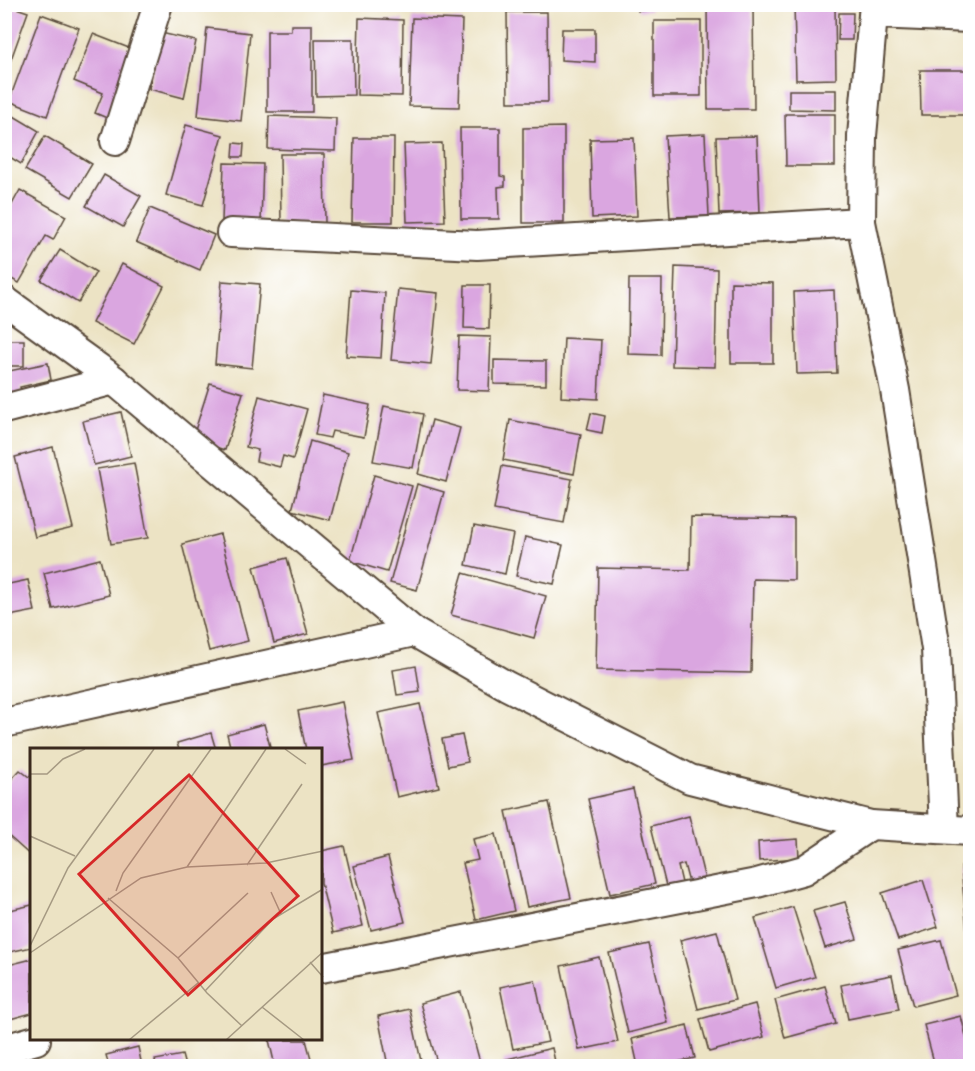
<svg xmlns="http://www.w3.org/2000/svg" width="975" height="1071" viewBox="0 0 975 1071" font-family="Sriracha,sans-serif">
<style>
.building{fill:#daa6e0}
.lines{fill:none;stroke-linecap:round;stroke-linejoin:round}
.minor-casing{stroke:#564637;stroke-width:32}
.minor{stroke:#fff;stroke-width:28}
.inset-road{fill:none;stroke:#a59982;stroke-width:1.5}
.view{fill:#d62828;fill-opacity:0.15;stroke:#d62828;stroke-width:3}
.inset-edge{fill:none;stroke:#3b2a1e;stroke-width:3}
</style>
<rect width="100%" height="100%" fill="#fff"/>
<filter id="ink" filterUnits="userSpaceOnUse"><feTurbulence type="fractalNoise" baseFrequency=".0167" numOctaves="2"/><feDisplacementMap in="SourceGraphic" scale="12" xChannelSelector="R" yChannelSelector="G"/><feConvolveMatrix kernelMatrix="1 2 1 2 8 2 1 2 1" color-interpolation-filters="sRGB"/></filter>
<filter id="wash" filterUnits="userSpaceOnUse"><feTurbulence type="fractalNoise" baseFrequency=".008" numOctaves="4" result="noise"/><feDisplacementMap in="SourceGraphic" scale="24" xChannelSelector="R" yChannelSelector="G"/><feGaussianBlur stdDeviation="1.35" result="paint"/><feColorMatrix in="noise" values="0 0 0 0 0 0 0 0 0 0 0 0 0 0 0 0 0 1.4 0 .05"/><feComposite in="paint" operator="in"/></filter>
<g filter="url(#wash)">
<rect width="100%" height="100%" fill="#ece3c4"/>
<g id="blocks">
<g class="building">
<polygon points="4,4 28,12 5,76 4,76"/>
<polygon points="638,4 651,4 651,10 638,11"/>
<polygon points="707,4 753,4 754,109 708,109"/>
<polygon points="794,5 835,5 836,79 796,80"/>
<polygon points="507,12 547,12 548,102 508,102"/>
<polygon points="839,13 853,13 852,40 838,40"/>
<polygon points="41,14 79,28 47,116 9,101"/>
<polygon points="359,18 403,20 402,96 357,95"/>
<polygon points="412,18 462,20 459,107 409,106"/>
<rect x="654" y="21" width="47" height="75"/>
<polygon points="291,25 312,25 312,112 267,112 267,31 291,31"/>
<polygon points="207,28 250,33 241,121 198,116"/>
<polygon points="562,29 595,29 595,62 561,60"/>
<polygon points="161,33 196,41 184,98 149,89"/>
<polygon points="93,34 134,50 107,118 95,113 103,93 74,81"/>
<polygon points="315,39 353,39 354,95 316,96"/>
<polygon points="920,70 970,70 970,115 921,115"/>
<polygon points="789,90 836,90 836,110 789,109"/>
<polygon points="7,112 39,131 21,164 5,154"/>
<polygon points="785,114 835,114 835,166 786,166"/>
<polygon points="269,116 336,118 335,151 268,149"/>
<polygon points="186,125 223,135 203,205 166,195"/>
<polygon points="564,127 564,223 523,223 523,128"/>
<polygon points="460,128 500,128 500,176 505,177 505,186 498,187 499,219 461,219"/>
<polygon points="705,134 709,216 670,217 665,136"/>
<polygon points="45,136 92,164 72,197 25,170"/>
<polygon points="757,136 760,213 719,214 716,137"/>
<polygon points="354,138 394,138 393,222 352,222"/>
<polygon points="634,138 637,216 592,218 590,139"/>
<polygon points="234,143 244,144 243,157 233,157"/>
<polygon points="442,143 445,221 407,222 404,144"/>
<polygon points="280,154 324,154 325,224 281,224"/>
<polygon points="224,163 263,164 261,222 222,221"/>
<polygon points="104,175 141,196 123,227 86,206"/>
<polygon points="20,190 66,216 53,240 46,236 19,283 4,275 4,219"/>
<polygon points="150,208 214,235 200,270 136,242"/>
<polygon points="60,250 96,272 78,303 41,280"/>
<polygon points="122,264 164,286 134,344 92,323"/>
<polygon points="675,267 717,269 715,367 672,366"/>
<polygon points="629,279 662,279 661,355 628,354"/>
<polygon points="222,281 260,284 252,368 215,364"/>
<polygon points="731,282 773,283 773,363 731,363"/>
<polygon points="465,285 490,285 489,329 464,328"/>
<polygon points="398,289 438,293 431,364 391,360"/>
<polygon points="351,290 385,293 381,358 346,356"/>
<polygon points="834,290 837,373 797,374 794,292"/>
<polygon points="459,336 491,337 489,391 457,390"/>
<polygon points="564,338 601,340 598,399 561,397"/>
<rect x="4" y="340" width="20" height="26"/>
<polygon points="494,360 546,361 546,385 494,384"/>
<polygon points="48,363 51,380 20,387 24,400 4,404 4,372"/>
<polygon points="210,383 243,393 225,450 192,440"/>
<polygon points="323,395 370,405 364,437 332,431 330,438 315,435"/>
<polygon points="259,396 307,409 293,459 283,456 280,467 256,461 258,450 246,447"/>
<polygon points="384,406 423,414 413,468 373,461"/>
<polygon points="121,412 131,456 94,465 83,421"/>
<polygon points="591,413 605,416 602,433 587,430"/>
<polygon points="432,420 460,428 446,482 418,474"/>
<polygon points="510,420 581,434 574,474 503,460"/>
<polygon points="310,441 348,452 330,520 292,510"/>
<polygon points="53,447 73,528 35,537 15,457"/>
<polygon points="134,463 148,538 111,544 97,469"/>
<polygon points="502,466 572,479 564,523 494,510"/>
<polygon points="374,475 412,486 387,572 350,561"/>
<polygon points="417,484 444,492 417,590 390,583"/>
<polygon points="691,517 794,519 794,580 753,579 751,673 596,670 598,568 690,570"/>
<polygon points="474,526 513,534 505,574 466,565"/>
<polygon points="220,534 248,641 209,651 182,544"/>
<polygon points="525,537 563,545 554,584 516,576"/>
<polygon points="287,558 308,634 274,643 254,567"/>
<polygon points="100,559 109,595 53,609 44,573"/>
<polygon points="463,573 546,596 534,638 451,615"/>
<polygon points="28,580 35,611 4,617 4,585"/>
<polygon points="416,666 420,692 397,695 393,670"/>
<polygon points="342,702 354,760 321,766 321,750 306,750 298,711"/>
<polygon points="420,704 439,787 397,797 378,713"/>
<polygon points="264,724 271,750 231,750 227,734"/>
<polygon points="211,733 216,750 179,750 177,743"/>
<polygon points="462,735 468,762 448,766 442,739"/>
<polygon points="20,770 29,777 32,774 32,857 4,832 4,787"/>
<polygon points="633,789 655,884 610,894 588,799"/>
<polygon points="549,802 571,898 527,907 506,811"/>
<polygon points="689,816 705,880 689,883 684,864 678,866 683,887 667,890 651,826"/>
<polygon points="496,834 514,911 476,920 463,863 478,860 473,839"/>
<polygon points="798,839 799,858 759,861 758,842"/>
<polygon points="344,846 363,926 333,933 321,883 321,851"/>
<polygon points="388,857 405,922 371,930 354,866"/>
<polygon points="961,867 970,867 970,931 967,932"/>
<polygon points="923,880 938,927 898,940 882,893"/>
<polygon points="845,902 857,939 825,948 813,911"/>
<polygon points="32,905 32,947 5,953 5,911"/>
<polygon points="793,907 815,977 776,988 755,918"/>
<polygon points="717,931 735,1000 698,1009 680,940"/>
<polygon points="941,940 956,995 913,1006 898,950"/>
<polygon points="649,944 668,1023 628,1033 609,953"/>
<polygon points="599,957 618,1042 579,1050 561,966"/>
<polygon points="32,959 32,1013 10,1019 4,997 4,966"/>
<polygon points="892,975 899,1009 848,1019 841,985"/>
<polygon points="535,980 548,1042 513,1049 500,987"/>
<polygon points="825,986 836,1024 785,1038 775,1000"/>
<polygon points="461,992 481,1066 438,1066 420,1003"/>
<polygon points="755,1004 764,1037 709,1052 700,1019"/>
<polygon points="410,1009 422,1066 388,1066 378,1016"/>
<polygon points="961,1016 970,1052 970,1066 935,1066 924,1025"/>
<polygon points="687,1025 695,1058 659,1066 638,1066 632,1039"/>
<polygon points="269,1040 306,1040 313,1066 275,1066"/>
<polygon points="138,1047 142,1066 109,1066 106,1055"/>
<polygon points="552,1048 556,1066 504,1066 503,1060"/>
<polygon points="182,1055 185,1066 156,1066 155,1060"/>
<polygon points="768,1061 770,1066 753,1066"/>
</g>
</g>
</g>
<g filter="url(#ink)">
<use href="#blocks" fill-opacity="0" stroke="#564637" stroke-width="1.5"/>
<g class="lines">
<g class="minor-casing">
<g id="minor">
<polyline points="874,4 862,136 861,222 895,390 936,649 944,829"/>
<polyline points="874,14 970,18"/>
<polyline points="115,141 158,4"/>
<polyline points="231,233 477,245 861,222"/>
<polyline points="4,300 104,372 414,632 507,686 690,779 871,825 970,831"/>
<polyline points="4,409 114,380"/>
<polyline points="4,723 414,632"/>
<polyline points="321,968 757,883 804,870 871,825"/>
<polyline points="4,1049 36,1040"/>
</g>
</g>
<use href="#minor" class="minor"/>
</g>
</g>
<g transform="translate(30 748)">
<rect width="292" height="292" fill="#ece3c4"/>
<path class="inset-road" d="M255,1L276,16M0,26H17L33,11L55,1M0,88L45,108M217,117L272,36M157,119L236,1M86,143L93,125L181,1M241,144L251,166M78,150L148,210L177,245L212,278M0,198L38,120L124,1M0,205L111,130L157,119L236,115L293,103M148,210L218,145M280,214L293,229M175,243L243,171L293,141M232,259L274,292M99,292L168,235M196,292L293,204"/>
<path class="view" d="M159,27L268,148L158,247L49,126Z"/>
<rect width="292" height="292" class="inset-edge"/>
</g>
<rect width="975" height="1071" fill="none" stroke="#fff" stroke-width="24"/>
</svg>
